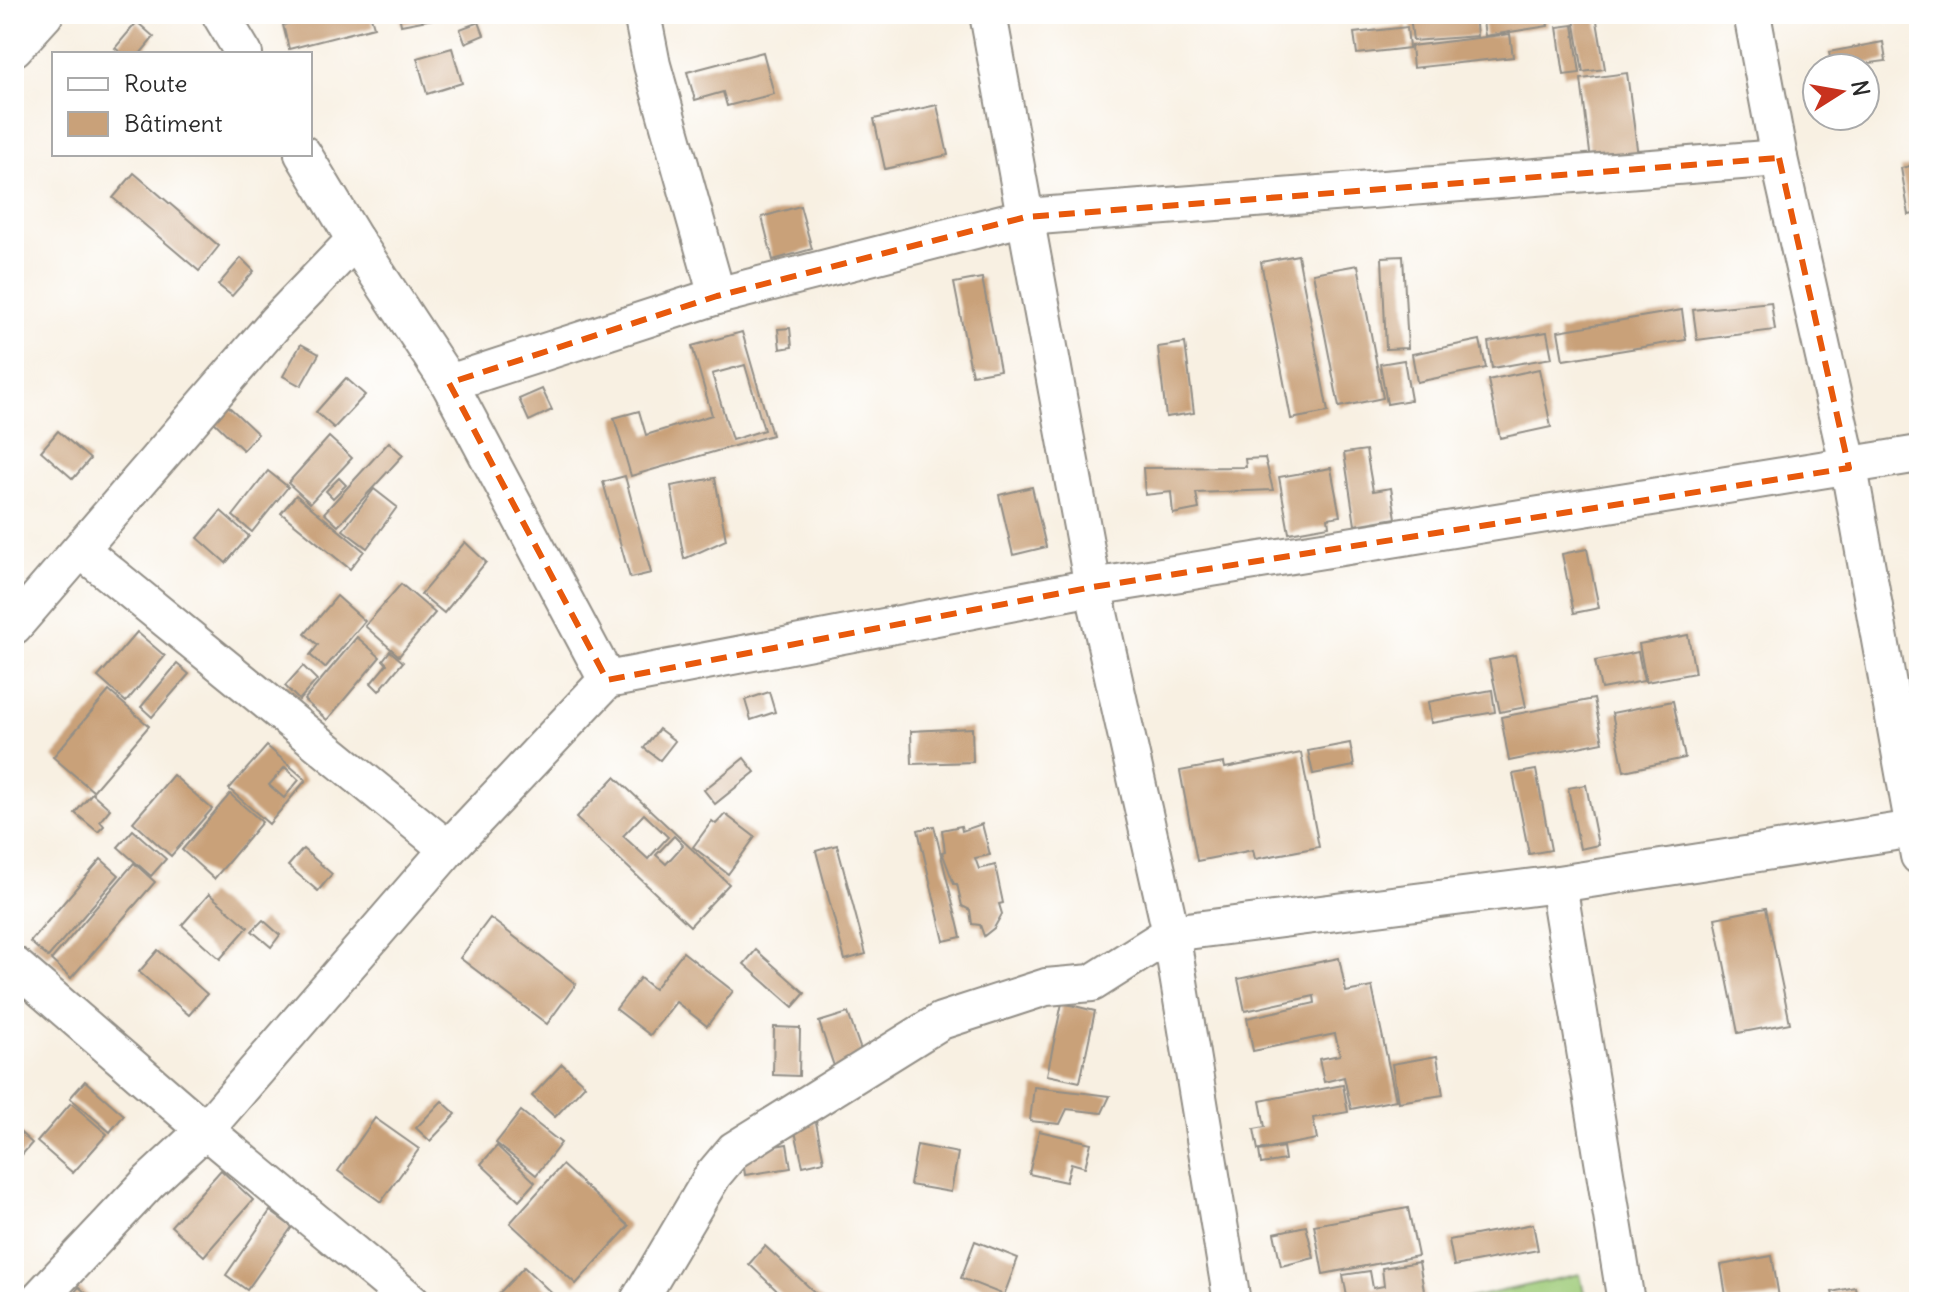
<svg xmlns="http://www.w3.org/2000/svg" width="1933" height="1316" viewBox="0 0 1933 1316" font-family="Delius,sans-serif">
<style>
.green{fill:#9ecb78;stroke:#647b52;stroke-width:2}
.building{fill:#c9a179;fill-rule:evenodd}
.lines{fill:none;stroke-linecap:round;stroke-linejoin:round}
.street-casing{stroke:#928e86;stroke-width:40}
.street{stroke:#fff;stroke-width:36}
.marked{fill:none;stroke:#e8590c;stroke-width:6;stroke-dasharray:16 10;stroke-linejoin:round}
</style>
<rect width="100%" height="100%" fill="#fff"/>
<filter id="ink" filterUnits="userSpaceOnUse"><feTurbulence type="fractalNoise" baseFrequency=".0125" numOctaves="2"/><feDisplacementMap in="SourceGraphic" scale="16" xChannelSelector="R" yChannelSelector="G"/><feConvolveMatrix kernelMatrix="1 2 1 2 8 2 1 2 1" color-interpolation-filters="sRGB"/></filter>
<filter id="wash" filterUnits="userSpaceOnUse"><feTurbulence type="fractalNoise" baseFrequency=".006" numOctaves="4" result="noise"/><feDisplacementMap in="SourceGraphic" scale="32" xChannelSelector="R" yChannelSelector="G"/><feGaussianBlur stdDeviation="1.8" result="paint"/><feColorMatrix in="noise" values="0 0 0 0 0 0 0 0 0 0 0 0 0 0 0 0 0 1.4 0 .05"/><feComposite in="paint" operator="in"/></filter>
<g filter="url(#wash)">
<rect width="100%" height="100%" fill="#f8f0e2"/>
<polygon class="green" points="1580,1274 1586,1302 1451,1302"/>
<g id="blocks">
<g class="building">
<polygon points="327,14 370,14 374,27 289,49 283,25"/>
<polygon points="399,14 442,14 443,17 401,25"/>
<polygon points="1475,14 1477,36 1413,41 1410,16"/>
<polygon points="1482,14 1546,14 1548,26 1485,36"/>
<polygon points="1596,15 1605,69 1583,72 1574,19"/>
<polygon points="137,22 154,37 140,54 123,54 115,48"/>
<polygon points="479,22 484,35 465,43 460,29"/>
<polygon points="1573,25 1580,73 1564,75 1557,27"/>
<polygon points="1407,27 1409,48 1357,54 1354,33"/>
<polygon points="1510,34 1513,57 1413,68 1411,46"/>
<polygon points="1883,42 1886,61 1832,68 1829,52"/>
<polygon points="452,48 462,83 427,94 417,58"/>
<polygon points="763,52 774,94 727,106 723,92 695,100 687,72"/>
<polygon points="1627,73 1638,156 1591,161 1581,79"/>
<polygon points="937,105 948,155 885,169 874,119"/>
<polygon points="1919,164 1919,213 1909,215 1901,168"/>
<polygon points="134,173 219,246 199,271 113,198"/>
<polygon points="800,206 812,249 773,260 762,217"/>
<polygon points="1298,255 1328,412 1291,419 1261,262"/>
<polygon points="1403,256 1408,348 1386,349 1382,257"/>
<polygon points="241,258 254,271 232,296 218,285"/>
<polygon points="1358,265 1383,398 1339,407 1313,273"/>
<polygon points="982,278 1000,370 972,375 954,283"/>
<polygon points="1771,302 1775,330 1697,340 1693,310"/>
<polygon points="1682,310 1686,340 1563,360 1558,331"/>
<polygon points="790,328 792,347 780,349 778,329"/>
<path d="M742,332L772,435L631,476L614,418L639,411L646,435L712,415L692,346ZM745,365L764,430L732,440L712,374Z"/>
<polygon points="1547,332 1552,358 1492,368 1488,342"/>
<polygon points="1480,340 1486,368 1417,382 1412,354"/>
<polygon points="1185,343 1194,413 1166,417 1158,347"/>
<polygon points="301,344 319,354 301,386 283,376"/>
<polygon points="1404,360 1411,400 1387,404 1380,364"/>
<polygon points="1539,369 1551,427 1500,438 1488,380"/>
<polygon points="346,378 365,395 334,428 316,412"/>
<polygon points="542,389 552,410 529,421 519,399"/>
<polygon points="225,403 258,434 243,450 211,419"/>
<polygon points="58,431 90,459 73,479 41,451"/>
<polygon points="329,437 352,458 310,503 288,483"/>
<polygon points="389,442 403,455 338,526 324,513"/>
<polygon points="1366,450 1373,491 1391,488 1396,518 1355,525 1344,453"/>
<polygon points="1265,458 1273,490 1196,493 1199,509 1173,514 1171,492 1145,495 1143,468 1246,467 1245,459"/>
<polygon points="1331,468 1340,516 1328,518 1329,526 1289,533 1279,477"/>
<polygon points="268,471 288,487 252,532 233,516"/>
<polygon points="625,476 651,573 630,578 603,482"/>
<polygon points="339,478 346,485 333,498 326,491"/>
<polygon points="715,478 726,540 684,559 671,486"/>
<polygon points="1032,487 1046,547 1013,555 999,495"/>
<polygon points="374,489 397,507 367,548 343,530"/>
<polygon points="296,495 364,551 350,569 281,513"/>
<polygon points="221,511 249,536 226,563 198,538"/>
<polygon points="465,542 486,562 444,613 421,594"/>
<polygon points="1587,549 1599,608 1574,613 1562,554"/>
<polygon points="401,584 435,613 399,656 365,626"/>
<polygon points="337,596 365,621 325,668 310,655 318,645 305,634"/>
<polygon points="137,632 165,656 126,702 98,677"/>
<polygon points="1688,635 1695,673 1646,682 1639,644"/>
<polygon points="357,637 380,657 327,720 304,700"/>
<polygon points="390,651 403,662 379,691 371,683 387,664 383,660"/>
<polygon points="1638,652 1644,681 1601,689 1595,661"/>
<polygon points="1515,655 1526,707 1500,712 1489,660"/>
<polygon points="177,664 189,674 152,717 141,707"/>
<polygon points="303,666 317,680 299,700 285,686"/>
<polygon points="1492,690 1495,712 1431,723 1428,702"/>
<polygon points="109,691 149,726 93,791 53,757"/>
<polygon points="769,692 775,712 751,720 745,700"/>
<polygon points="1594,699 1603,742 1509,761 1501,717"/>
<polygon points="1673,701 1685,758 1624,771 1612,713"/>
<polygon points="972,728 973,762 912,764 911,731"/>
<polygon points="659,729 675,741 660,760 644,748"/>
<polygon points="1350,743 1354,766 1313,774 1308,751"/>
<path d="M267,746L306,780L269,824L229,789ZM285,767L299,780L284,798L269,785Z"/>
<polygon points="1301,753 1319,847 1255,859 1253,850 1197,861 1180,771 1224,763 1225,768"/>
<polygon points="744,758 755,772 715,804 704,790"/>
<polygon points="1536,770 1551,850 1529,854 1513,774"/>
<polygon points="173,775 212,809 171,856 133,822"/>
<path d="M615,777L729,884L690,926L576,818ZM644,814L668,837L648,859L623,836ZM674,836L683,845L666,864L656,855Z"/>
<polygon points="1586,785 1598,845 1580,849 1568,788"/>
<polygon points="92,793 110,809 100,821 104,826 98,832 75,813"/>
<polygon points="230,794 262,822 214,879 182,850"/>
<polygon points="725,814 755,837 728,874 693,847 712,821 716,824"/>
<polygon points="982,824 990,855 975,858 979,869 995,865 1003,903 999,904 1002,914 994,928 984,936 980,925 972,924 970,910 962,906 957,884 954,884 942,852 945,851 942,830 961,826 962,831"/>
<polygon points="934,826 961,937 944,941 918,830"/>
<polygon points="133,830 166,859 151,876 118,847"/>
<polygon points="837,845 866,954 845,960 816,851"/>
<polygon points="303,849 332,874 318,891 288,866"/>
<polygon points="101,859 119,875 48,957 30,942"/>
<polygon points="134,863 155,882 71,978 51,960"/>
<polygon points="209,894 248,927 220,959 182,925"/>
<polygon points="1766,908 1790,1023 1738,1033 1715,918"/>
<polygon points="490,918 576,984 547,1024 460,958"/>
<polygon points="263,920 280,935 271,947 252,931"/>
<polygon points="158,950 207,994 189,1015 139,972"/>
<polygon points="756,950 805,993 793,1007 744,964"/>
<polygon points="683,952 733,991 707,1026 676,1002 650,1035 616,1009 640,978 654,989"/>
<polygon points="1339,958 1346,992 1372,987 1396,1100 1351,1109 1344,1077 1324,1082 1319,1059 1340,1055 1335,1034 1253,1051 1247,1018 1315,1003 1314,996 1245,1011 1238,979"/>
<polygon points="1062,1003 1095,1011 1080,1082 1047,1075"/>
<polygon points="848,1013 865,1062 836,1072 819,1022"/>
<polygon points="774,1027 800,1028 799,1076 773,1075"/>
<polygon points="1437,1056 1443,1095 1398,1102 1392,1064"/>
<polygon points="562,1064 585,1085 555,1117 532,1096"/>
<polygon points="85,1081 124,1115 110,1132 70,1098"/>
<polygon points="1343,1085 1348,1112 1313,1118 1317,1139 1258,1150 1254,1129 1265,1127 1260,1101"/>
<polygon points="1034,1087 1110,1096 1102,1113 1067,1109 1060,1124 1030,1121"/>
<polygon points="442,1101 456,1114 430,1141 416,1128"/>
<polygon points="71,1103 107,1134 73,1173 37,1142"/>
<polygon points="521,1111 561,1143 536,1175 496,1143"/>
<polygon points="375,1118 419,1149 381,1202 338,1171"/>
<polygon points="816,1122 824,1161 803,1166 794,1127"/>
<polygon points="14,1127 32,1143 20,1157 14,1152"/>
<polygon points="1039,1131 1091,1143 1085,1167 1071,1163 1066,1182 1029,1174"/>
<polygon points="787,1144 791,1168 745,1175 742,1152"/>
<polygon points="917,1145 958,1153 951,1192 910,1185"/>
<polygon points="497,1146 535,1182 519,1200 481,1164"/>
<polygon points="1283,1147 1285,1160 1261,1164 1259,1151"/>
<polygon points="562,1165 629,1226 576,1284 510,1223"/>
<polygon points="221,1170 253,1200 204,1256 171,1226"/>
<polygon points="1408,1208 1418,1256 1323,1274 1314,1225"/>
<polygon points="270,1211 292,1227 247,1290 226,1275"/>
<polygon points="1533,1224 1538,1250 1454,1266 1449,1240"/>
<polygon points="1306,1226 1314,1258 1281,1266 1274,1233"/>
<polygon points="975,1241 1018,1258 1004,1295 961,1278"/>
<polygon points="765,1246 825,1302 789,1302 749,1264"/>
<polygon points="1772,1256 1779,1297 1727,1302 1721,1265"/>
<polygon points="1419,1262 1426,1302 1348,1302 1343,1275 1370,1271 1373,1288 1384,1286 1382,1268"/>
<polygon points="524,1267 561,1302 491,1302"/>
<polygon points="79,1287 96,1302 67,1302"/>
<polygon points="1855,1287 1858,1302 1835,1302 1832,1292"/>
<polygon points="1092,1298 1166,1298 1167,1302 1092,1302"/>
</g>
</g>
</g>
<g filter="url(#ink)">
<use href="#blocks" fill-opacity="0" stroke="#928e86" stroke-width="2"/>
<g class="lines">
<g class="street-casing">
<g id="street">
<polyline points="220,14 244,54"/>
<polyline points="642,14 652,65 717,296"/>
<polyline points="988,14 1093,587 1171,933 1232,1302"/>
<polyline points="1752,14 1779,158 1849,468 1919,856"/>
<polyline points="14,48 45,14"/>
<polyline points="303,154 355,240 449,383 607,680"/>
<polyline points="449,383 717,296 1026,217 1779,158"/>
<polyline points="81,550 448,849"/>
<polyline points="14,626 276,322 355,240"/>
<polyline points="1558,884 1626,1302"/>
<polyline points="14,965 205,1130 412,1302"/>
<polyline points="36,1302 149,1182 205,1130 448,849 607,680 1093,587 1919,454"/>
<polyline points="638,1302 713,1175 734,1150 941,1021 1046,987 1092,983 1171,933 1558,884 1914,829"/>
</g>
</g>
<use href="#street" class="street"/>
</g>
</g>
<path class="marked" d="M1779,158L1849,468L1093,587L607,680L449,383L717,296L1026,217Z"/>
<rect width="1933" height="1316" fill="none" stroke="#fff" stroke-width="48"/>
<rect x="52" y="52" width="260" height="104" fill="#ffffff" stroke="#aaaaaa" stroke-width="2"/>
<rect x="68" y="78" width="40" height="12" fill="#ffffff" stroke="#aaaaaa" stroke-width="2"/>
<text x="124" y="92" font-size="24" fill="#2b2b2b">Route</text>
<rect x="68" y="112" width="40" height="24" fill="#c9a179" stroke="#aaaaaa" stroke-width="2"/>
<text x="124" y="132" font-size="24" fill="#2b2b2b">Bâtiment</text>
<g transform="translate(1841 92) rotate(79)"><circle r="38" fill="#ffffff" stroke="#aaaaaa" stroke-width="2"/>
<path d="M0-6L14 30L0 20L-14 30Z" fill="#c8321e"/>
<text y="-12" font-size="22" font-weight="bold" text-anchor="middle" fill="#2b2b2b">N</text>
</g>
</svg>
